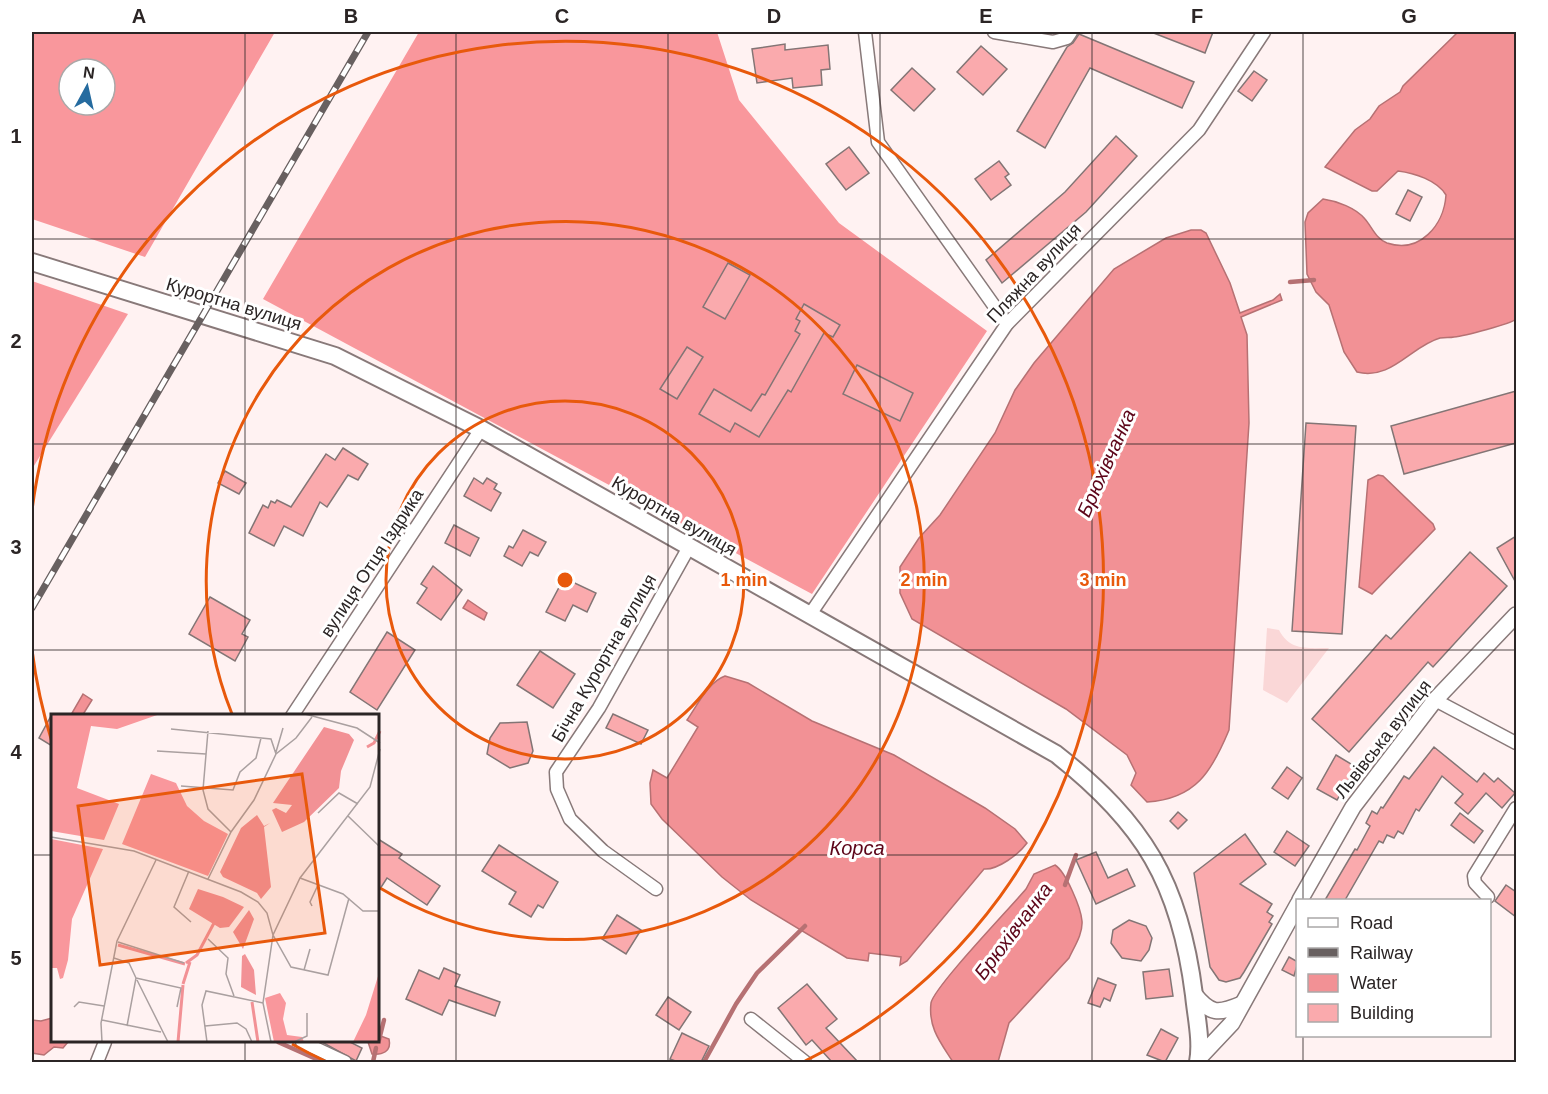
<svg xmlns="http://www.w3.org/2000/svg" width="1548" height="1094" viewBox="0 0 1548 1094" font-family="Arial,sans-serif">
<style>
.green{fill:#fad7d7}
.forest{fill:#f9979c;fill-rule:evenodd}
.water{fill:#f29195;stroke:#b67173;stroke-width:1.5}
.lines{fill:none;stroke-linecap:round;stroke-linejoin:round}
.stream{stroke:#b67173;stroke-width:4.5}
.building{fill:#faaaad;stroke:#837575;stroke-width:1.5}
.minor-casing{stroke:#887979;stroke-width:15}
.tertiary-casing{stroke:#887979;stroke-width:18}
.secondary-casing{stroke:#887979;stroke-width:20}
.minor{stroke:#fff;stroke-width:12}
.tertiary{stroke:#fff;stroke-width:15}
.secondary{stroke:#fff;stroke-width:16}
.rail-casing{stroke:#686060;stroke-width:7}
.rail{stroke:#fff;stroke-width:4.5;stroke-dasharray:14;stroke-linecap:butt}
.grid{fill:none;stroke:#2b2525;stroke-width:1.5;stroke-opacity:0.55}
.ring{fill:none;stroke:#e8590c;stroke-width:3}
.labels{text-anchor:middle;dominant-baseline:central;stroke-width:6;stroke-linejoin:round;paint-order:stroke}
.street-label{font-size:18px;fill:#2b2525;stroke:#fff}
.water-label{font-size:20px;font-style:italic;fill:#5d0519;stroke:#fff}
.inset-river{fill:none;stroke:#f29195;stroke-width:3}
.inset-road{fill:none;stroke:#aaa0a0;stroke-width:1.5}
.view{fill:#e8590c;fill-opacity:0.15;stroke:#e8590c;stroke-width:3}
.inset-edge{fill:none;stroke:#2b2525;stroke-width:3}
.centre{fill:#e8590c;stroke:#fff;stroke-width:3}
.ring-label{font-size:18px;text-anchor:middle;font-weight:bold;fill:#e8590c;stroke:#fff;stroke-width:6;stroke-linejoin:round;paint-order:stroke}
.neatline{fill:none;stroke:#2b2525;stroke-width:2}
.grid-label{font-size:20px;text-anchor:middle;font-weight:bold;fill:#2b2525}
</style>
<rect width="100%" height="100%" fill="#fff2f2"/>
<path class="green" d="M1267,628L1279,630C1290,651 1307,648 1329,648L1287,703L1263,690Z"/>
<g class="forest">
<path d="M32,32H275L145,257L32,219ZM69,69H105V105H69Z"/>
<polygon points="419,32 717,32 739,100 839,223 987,331 812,594 263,299"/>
<polygon points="32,281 128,314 32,469"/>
</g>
<g class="water">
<path d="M1458,32H1516V319C1511,324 1464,336 1454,337C1450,338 1445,337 1440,338C1411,346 1391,381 1357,372L1344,352L1329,305L1316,292L1307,274L1305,222L1308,213L1323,199C1337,201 1356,208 1365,219C1372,227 1376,239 1387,243C1420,254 1444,225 1446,195C1437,180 1414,173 1398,171L1377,191H1372L1325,167L1355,130L1370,119L1379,106L1400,92L1403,86Z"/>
<path d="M1191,230H1201L1206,233L1230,283L1240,313L1273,300L1280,294L1282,300L1241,317L1247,335L1249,423L1229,730C1212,771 1196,799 1147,802L1131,785L1136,773L1127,755L1066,709L912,619L900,593V567L919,538L940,515L995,433L1015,390L1034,363L1114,269L1166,238Z"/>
<polygon points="1378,475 1383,476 1433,524 1435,529 1372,594 1359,587 1368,480"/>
<polygon points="468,600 487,613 484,620 463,608"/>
<path d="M725,676L748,683L812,721L894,755L985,808L1015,829L1027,843C1019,854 998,870 984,869L907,961L900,965L901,957L869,953L868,961L847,958L751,900L722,877L662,819L651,804L650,783L653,770L667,778L698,727L687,720C697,706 708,682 725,676Z"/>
<polygon points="83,694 92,700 82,716 72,713"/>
<path d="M1055,865C1066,872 1081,908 1082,921C1083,934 1074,947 1069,958L1009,1023L998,1062H953C941,1043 928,1028 931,1003C934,987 1010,908 1026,889L1034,874Z"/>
<polygon points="52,1018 52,1042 68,1042 63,1048 54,1047 44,1055 32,1053 32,1020 41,1021"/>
<path d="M378,1035L389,1039C392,1052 382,1055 372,1054L368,1042H378Z"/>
</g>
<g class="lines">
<g class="stream">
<polyline points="1290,282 1314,280"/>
<polyline points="1065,885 1076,855"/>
<polyline points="379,1040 384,1020"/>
<polyline points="278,1042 323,1062"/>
<polyline points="373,1062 376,1048"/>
<polyline points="704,1062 736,1004 757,973 805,926"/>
</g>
</g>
<g class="building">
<polygon points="1151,32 1213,32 1205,53"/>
<polygon points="1079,34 1194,82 1182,108 1090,68 1045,148 1017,131 1067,47 1073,43"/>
<polygon points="785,44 785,50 828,45 830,69 821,70 822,85 793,88 792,78 757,83 752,49"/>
<polygon points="981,46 1007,69 983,95 957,72"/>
<polygon points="912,68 935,89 914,111 891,90"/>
<polygon points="1254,71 1267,80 1252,101 1238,91"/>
<polygon points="1116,136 1137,156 1086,212 1002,283 986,260 1065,192"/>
<polygon points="849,147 869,173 846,190 826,164"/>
<polygon points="999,161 1009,174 1005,177 1011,185 991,200 975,179"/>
<polygon points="1408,190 1422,197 1410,221 1396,214"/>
<polygon points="728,263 750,275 725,319 703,307"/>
<polygon points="804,304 840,325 833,337 824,333 791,392 788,390 759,437 735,423 730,432 699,414 714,389 751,411 762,394 765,395 800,334 795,331 800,321 796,319"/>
<polygon points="687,347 703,357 677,399 660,389"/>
<polygon points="857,365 913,393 900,421 843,394"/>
<polygon points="1516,391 1516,443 1404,474 1391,426"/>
<polygon points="1306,423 1356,426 1342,634 1292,631"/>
<polygon points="343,448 368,464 358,480 348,475 327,507 320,502 303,536 284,526 274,546 249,533 263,505 268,508 271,501 275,503 277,500 291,507 326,454 335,460"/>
<polygon points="225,471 246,483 239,494 218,483"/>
<polygon points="474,478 483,484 487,478 497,484 494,489 501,493 491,511 464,496"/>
<polygon points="454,525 479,538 470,556 445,543"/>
<polygon points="523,530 546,542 538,556 530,552 522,566 504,556 509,546 513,548"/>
<polygon points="1516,536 1516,583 1497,548"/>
<polygon points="1470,552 1507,586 1433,667 1428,662 1349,752 1312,719 1386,635 1391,639"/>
<polygon points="433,566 462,590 441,620 417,603 427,588 421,584"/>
<polygon points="564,578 596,593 587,612 573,605 565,621 546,612"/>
<polygon points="210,597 250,620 242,634 248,637 235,661 189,634"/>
<polygon points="387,632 415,650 377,710 350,692"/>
<polygon points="540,651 575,674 553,708 517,685"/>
<polygon points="52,714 52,746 39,738"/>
<polygon points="613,714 648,730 641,744 606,728"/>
<polygon points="527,722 533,751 528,763 510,768 487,754 490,738 500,723"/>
<polygon points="1434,747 1477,782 1484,773 1494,782 1498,778 1515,793 1502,808 1486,793 1468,814 1455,803 1463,794 1442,776 1419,811 1416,809 1403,834 1398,831 1394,838 1387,835 1383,843 1379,841 1345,900 1325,900 1355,849 1357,850 1370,826 1366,823 1372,811 1377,814 1381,807 1383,808 1404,776 1409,779"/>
<polygon points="1336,755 1356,767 1337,800 1317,789"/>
<polygon points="1287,767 1302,778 1288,799 1272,788"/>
<polygon points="1178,812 1187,820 1178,829 1170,821"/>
<polygon points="1460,813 1483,831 1474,843 1451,825"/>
<polygon points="1287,831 1309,846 1295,866 1274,852"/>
<polygon points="1245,834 1266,864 1240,884 1272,904 1267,912 1273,916 1269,922 1272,924 1244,972 1240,978 1226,982 1219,980 1210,967 1194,873"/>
<polygon points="378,839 402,854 399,858 440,886 427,905 387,878 378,892"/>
<polygon points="499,845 558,882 543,908 538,905 531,917 509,904 516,892 482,871"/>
<polygon points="1096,852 1108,878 1127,869 1135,886 1096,904 1076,860"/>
<polygon points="1506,885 1516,892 1516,917 1495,901"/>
<polygon points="617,915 641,930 626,954 602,939"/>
<polygon points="1129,920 1146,926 1152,938 1149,950 1141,961 1122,958 1111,943 1113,930"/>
<polygon points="1289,957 1298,962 1294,976 1282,970"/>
<polygon points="444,968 460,975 455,986 500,1002 495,1016 449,1000 442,1015 406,999 419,970 439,979"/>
<polygon points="1169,969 1173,996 1146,999 1143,972"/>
<polygon points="1098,978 1116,985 1110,1001 1104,998 1100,1007 1088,1003"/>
<polygon points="807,984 837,1019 826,1028 858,1062 832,1062 812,1040 806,1045 778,1008"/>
<polygon points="668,997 691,1012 679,1030 656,1015"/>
<polygon points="1161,1029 1178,1038 1165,1062 1147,1055"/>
<polygon points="682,1033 709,1046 701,1062 678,1062 670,1059"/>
<polygon points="320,1041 348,1041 362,1048 356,1061"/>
</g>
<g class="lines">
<g class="minor-casing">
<g id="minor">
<polyline points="865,32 878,142 1007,324"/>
<polyline points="994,32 1053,42 1067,38 1071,32"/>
<polyline points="809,616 1007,324 1199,130 1264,32"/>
<polyline points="1435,700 1516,743"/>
<polyline points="292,716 481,429"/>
<polyline points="656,889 603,851 570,819 557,789 556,772 599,708 689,547"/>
<polyline points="1488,897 1475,883 1474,876 1516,808"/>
<polyline points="751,1019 805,1062"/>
<polyline points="302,1042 345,1062"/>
<polyline points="97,1062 105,1042"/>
</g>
</g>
<g class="tertiary-casing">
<g id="tertiary">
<polyline points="1300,900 1353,807 1435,700 1516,615"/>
<path d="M1194,994C1211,1015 1218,1014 1242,1004"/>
<polyline points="1199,1058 1232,1023 1298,904"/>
</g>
</g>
<g class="secondary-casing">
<path id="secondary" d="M32,262L335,356L481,429L1056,754C1144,823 1180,883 1194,995C1196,1016 1202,1041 1198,1062"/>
</g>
<use href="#minor" class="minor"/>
<use href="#tertiary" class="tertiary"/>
<use href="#secondary" class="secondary"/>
<g class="rail-casing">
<polyline id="rail" points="32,608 368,32"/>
</g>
<use href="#rail" class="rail"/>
</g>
<path class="grid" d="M245,32V716M456,32V1062M668,32V1062M880,32V1062M1092,32V1062M1303,32V900M32,239H1516M32,444H1516M32,650H1516M32,855H52M378,855H1516M1303,1036V1062M245,1042V1062"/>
<g class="ring">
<circle cx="565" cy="580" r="179"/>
<path d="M232 714A359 359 0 1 1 380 888"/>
<path d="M325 1061A538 538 0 0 1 292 1044M52 742A538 538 0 0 1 32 650M32 510A538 538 0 1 1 805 1061"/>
</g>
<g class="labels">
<g class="street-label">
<text transform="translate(1034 273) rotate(-47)">Пляжна вулиця</text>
<text transform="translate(234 304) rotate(17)">Курортна вулиця</text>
<text transform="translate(674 516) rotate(30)">Курортна вулиця</text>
<text transform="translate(372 563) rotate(-57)">вулиця Отця Іздрика</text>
<text transform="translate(604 658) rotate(-60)">Бічна Курортна вулиця</text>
<text transform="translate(1383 739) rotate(-52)">Львівська вулиця</text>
</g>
<g class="water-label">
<text transform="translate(1106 463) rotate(-66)">Брюхівчанка</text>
<text x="857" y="848">Корса</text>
<text transform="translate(1013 931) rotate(-53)">Брюхівчанка</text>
</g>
</g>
<g transform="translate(51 714)">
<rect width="328" height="328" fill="#fff2f2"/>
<path d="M0,0H109L66,15L40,12L26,74L68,90L53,126L0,117ZM100,60L125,69L136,92L153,107L177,120L157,162L71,130ZM0,125L52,135L21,205L17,246L12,264L9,265L6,254H0ZM328,259V328H302L315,301ZM229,279L235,289L232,305L236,321L251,323L253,328H223L214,284Z" fill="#f9979c"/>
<path d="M273,13L298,20L303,26L290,57L288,74L253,108L231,118L221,96L225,94L235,99L241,91L222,89ZM206,101L213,112L219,109L213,113L220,173L210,185L206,179L172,163L169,158L190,114ZM147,175L172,183L193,193L178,213L169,214L138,195ZM198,196L203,205L192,235L182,218ZM194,240L203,256L205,281L190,273L191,242Z" fill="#f29195"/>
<path class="inset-river" d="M316,33L323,29L329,17M67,231L134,250M135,249L146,241L163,209M132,270L139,248M201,288L207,328M127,328L132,271"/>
<path class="inset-road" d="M254,0L306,14L329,29M120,15L220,25L225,40M157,17L152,76L157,95L180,118M106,37L155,40M225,38L232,14M130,72L182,76L189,58L205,44L210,24M267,99L288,79L307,90M297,102L329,133M0,123L83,137L190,178L207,188L216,199L222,221L212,289L220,328M138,157L123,193L140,208M249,164L292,180L312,197H327M157,165L180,118L203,86L225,40L245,24L261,3M298,184L277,261L240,253L222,221L249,164L319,73L329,35M261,192L259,188L267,171M157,225L177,244L175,260L183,282M67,228L133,249M63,244L78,249L85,264L76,312M253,256L259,235M85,264L130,274L126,293M86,266L117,328M23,293L28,288L53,292M51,306L110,318M154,312L186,309L195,315L201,328M51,328L50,309L66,227L105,146M156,328L151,291L155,277L212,289M243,328L256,322V299"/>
<path class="view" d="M251,60L274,219L49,251L27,92Z"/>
<rect width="328" height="328" class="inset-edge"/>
</g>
<circle cx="565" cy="580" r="9" class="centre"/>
<g class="ring-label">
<text x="744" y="586">1 min</text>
<text x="924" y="586">2 min</text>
<text x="1103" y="586">3 min</text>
</g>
<rect width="1548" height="1094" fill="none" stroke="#ffffff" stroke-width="66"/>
<rect x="1296" y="899" width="195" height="138" fill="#ffffff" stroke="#aaa8a8" stroke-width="1.5"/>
<rect x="1308" y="918" width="30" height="9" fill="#ffffff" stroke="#aaa8a8" stroke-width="1.5"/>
<text x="1350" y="929" font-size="18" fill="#2b2525">Road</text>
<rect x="1308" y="948" width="30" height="9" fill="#686060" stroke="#aaa8a8" stroke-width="1.5"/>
<text x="1350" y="959" font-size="18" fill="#2b2525">Railway</text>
<rect x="1308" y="974" width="30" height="18" fill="#f29195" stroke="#aaa8a8" stroke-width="1.5"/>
<text x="1350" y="989" font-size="18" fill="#2b2525">Water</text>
<rect x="1308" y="1004" width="30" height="18" fill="#faaaad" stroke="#aaa8a8" stroke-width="1.5"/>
<text x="1350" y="1019" font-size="18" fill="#2b2525">Building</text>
<g transform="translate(87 87) rotate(8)"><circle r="28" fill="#ffffff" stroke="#aaa8a8" stroke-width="1.5"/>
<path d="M0-4.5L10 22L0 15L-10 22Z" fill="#256b9f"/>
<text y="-9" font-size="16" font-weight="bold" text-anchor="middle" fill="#2b2525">N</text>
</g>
<rect x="33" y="33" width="1482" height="1028" class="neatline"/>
<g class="grid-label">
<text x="139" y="23">A</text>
<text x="351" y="23">B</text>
<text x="562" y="23">C</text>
<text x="774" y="23">D</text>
<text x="986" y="23">E</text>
<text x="1197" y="23">F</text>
<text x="1409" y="23">G</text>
<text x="16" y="143">1</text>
<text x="16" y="348">2</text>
<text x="16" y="554">3</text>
<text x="16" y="759">4</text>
<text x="16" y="965">5</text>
</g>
</svg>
